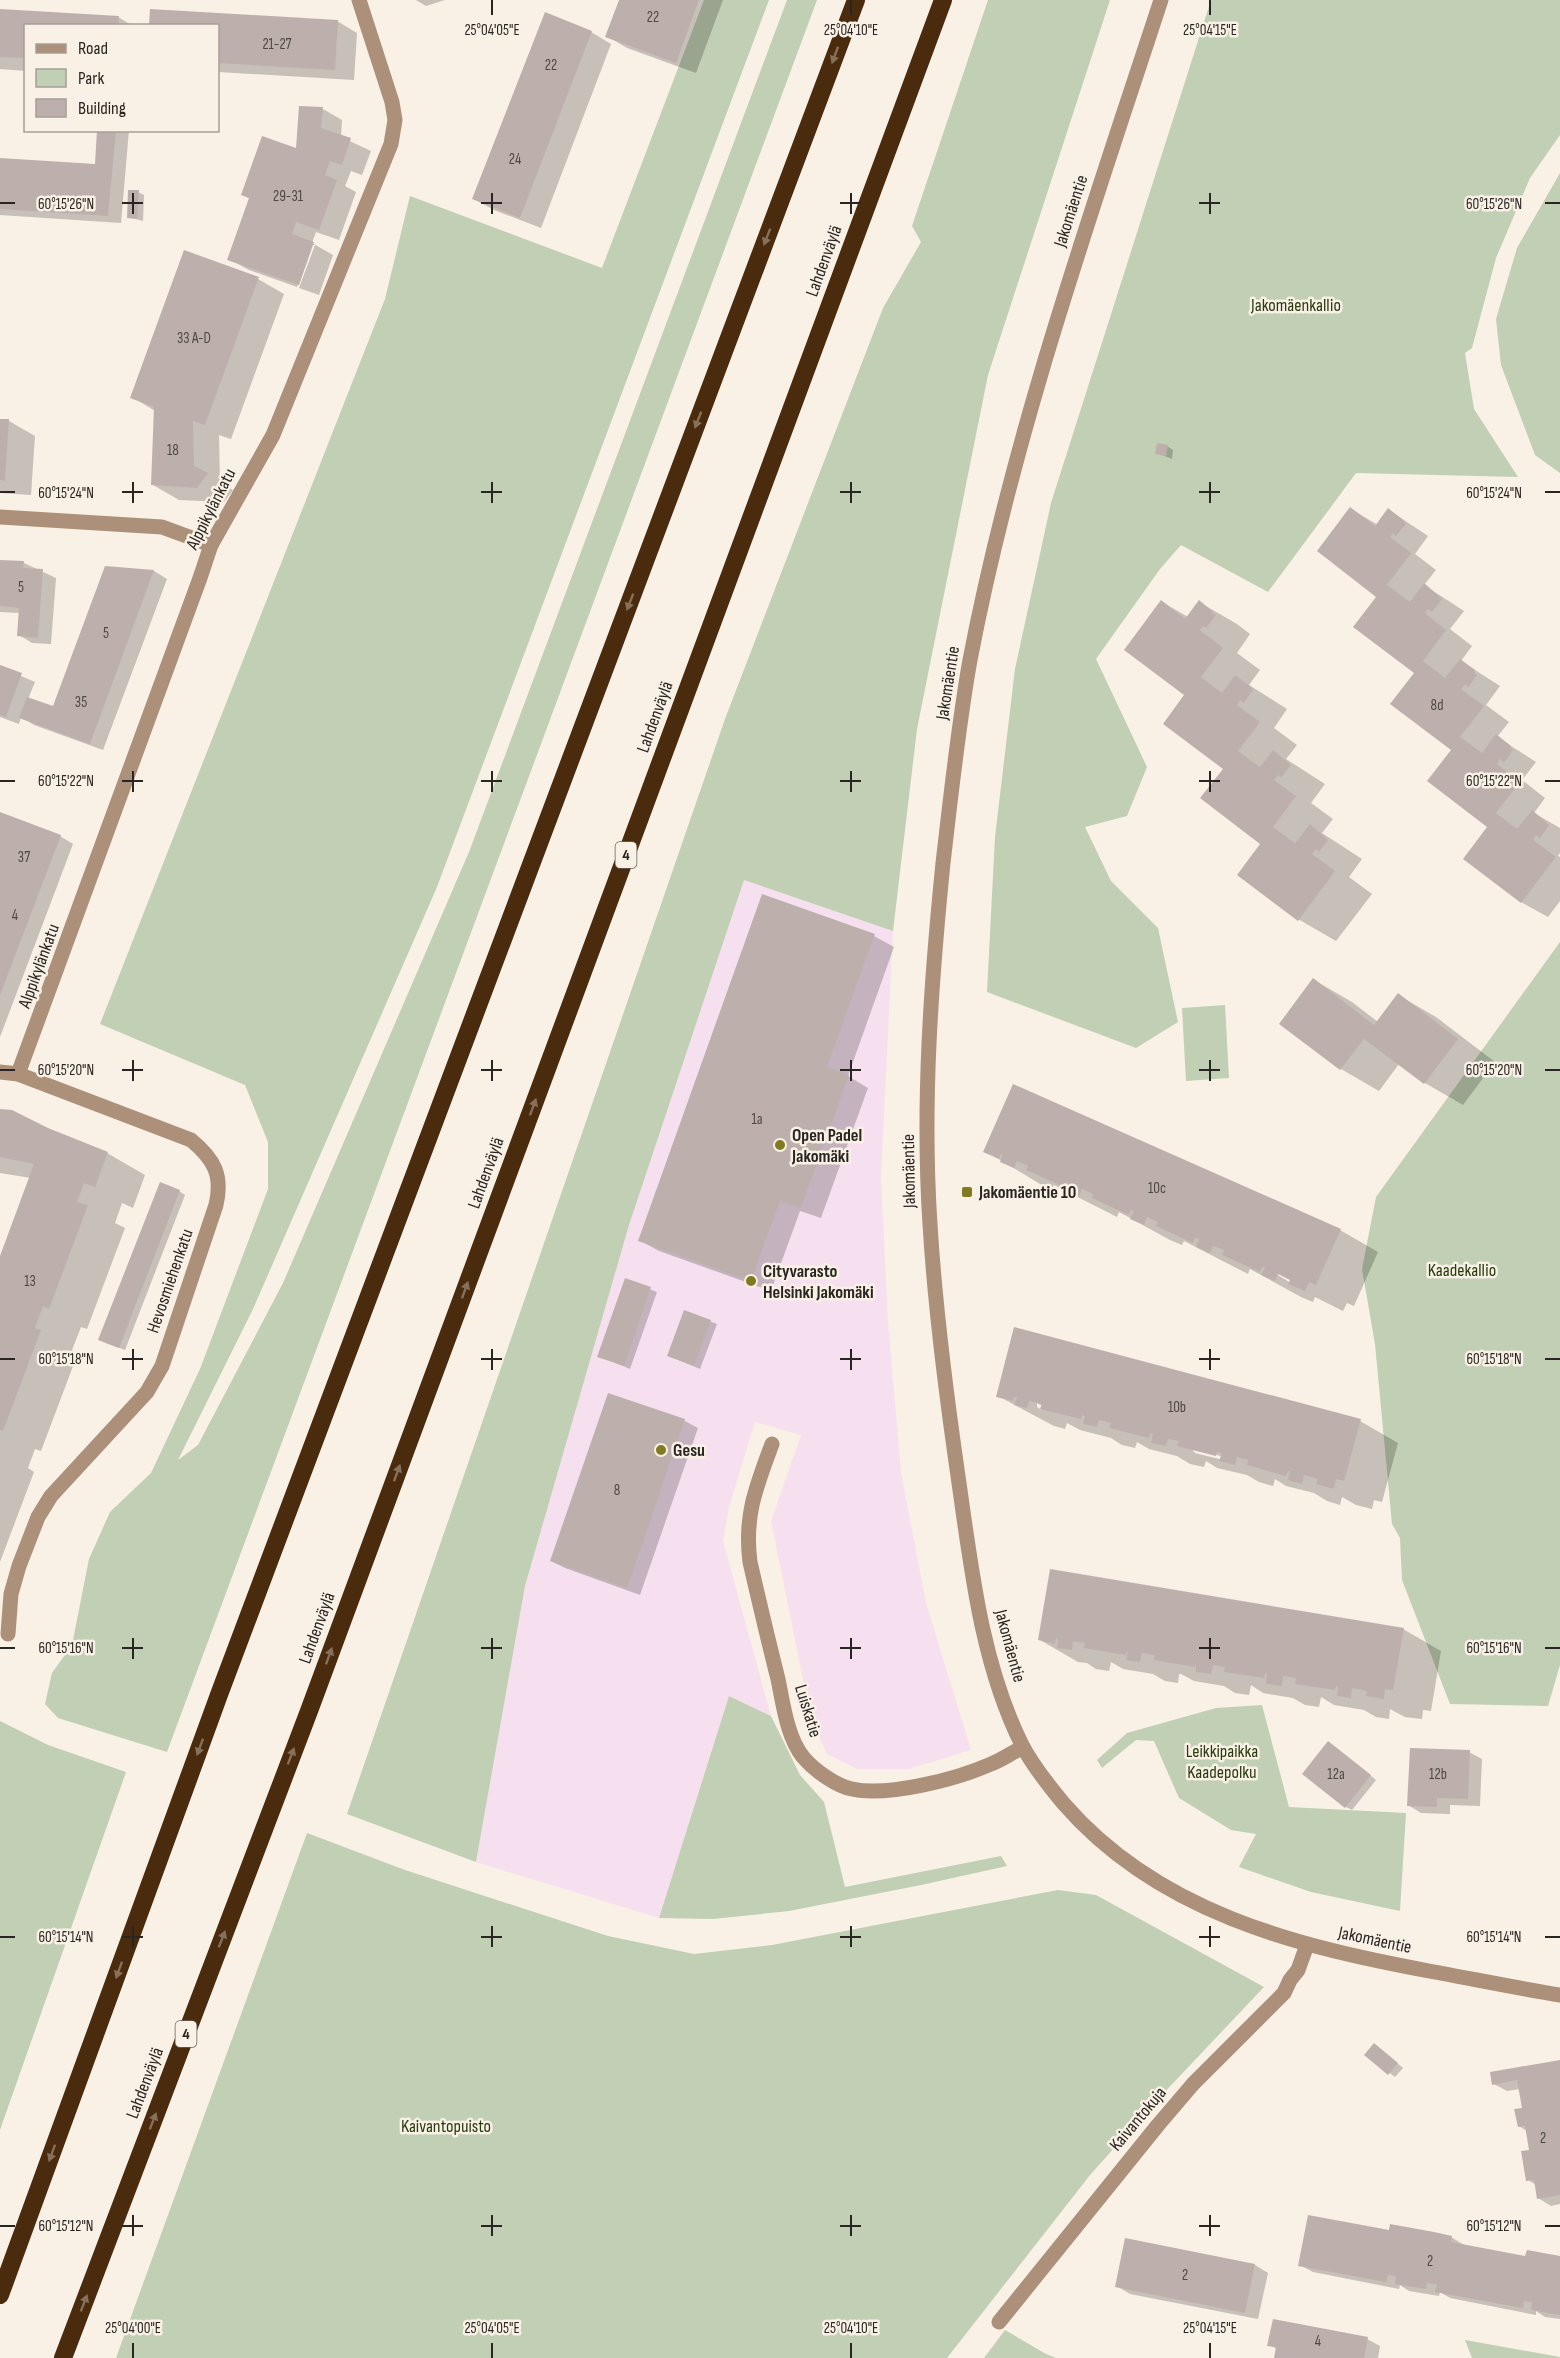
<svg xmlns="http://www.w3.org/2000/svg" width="1560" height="2358" viewBox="0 0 1560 2358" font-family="'Sofia Sans Condensed',sans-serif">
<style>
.industrial{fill:#f6e0ef}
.green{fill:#c1cfb4}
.shadow{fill:#0003;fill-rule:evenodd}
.building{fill:#bdb0ac}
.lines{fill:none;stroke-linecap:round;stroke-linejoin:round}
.minor{stroke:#ac9079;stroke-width:15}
.highway{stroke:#4a2b0e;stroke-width:18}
.oneway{fill:#87705a}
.ticks{fill:none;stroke:#292522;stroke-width:2}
.poi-dot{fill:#817a20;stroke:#f9f0e6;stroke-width:2}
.labels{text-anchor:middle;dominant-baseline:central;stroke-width:5;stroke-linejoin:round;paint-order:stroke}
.number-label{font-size:15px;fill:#4e4844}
.shield{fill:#f9f0e6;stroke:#67625d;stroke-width:1.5}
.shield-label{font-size:16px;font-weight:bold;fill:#292522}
.street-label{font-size:18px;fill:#292522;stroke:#f9f0e6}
.park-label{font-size:18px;fill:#283c0e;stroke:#f9f0e6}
.poi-label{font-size:18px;font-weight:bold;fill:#292522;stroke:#f9f0e6;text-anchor:start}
.ticks-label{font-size:15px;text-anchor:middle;fill:#292522;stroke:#f9f0e6;stroke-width:5;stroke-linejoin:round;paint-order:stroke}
</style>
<rect width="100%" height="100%" fill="#f9f0e6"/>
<polygon class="industrial" points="744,880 893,931 881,1177 888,1321 901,1472 926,1603 971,1750 909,1769 857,1769 827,1754 811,1719 771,1521 801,1435 755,1422 729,1507 723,1541 771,1716 729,1696 659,1918 476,1862 525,1586 629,1225"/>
<g class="green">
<polygon points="704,0 769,0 437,887 253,1309 178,1460 198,1445 283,1283 469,852 787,0 817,0 167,1752 58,1718 45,1704 52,1673 72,1645 89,1559 110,1512 151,1473 200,1369 268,1189 268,1142 245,1085 100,1024 385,299 410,196 602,268"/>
<polygon points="988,0 1110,0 988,375 917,729 893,931 744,880 629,1225 525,1586 476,1862 347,1814 725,719 883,308 921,242 912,226"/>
<polygon points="1211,0 1560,0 1560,135 1530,178 1496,258 1472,348 1465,353 1474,409 1518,477 1356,473 1268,592 1181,545 1160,569 1096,659 1147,767 1127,816 1085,827 1111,881 1158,928 1178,1022 1136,1048 987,992 995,837 1015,669 1051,503"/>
<polygon points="1560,173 1560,473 1535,455 1501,365 1496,319 1517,248"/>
<polygon points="1560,942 1560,1665 1548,1706 1450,1704 1402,1580 1400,1538 1392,1524 1375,1344 1362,1269 1376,1197"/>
<polygon points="1225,1005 1229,1078 1186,1081 1182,1008"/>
<polygon points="729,1696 771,1716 800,1775 824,1802 845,1887 1001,1856 1007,1866 921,1885 789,1911 713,1919 659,1918"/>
<polygon points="1262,1705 1289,1807 1406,1813 1400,1911 1311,1892 1239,1867 1256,1834 1231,1830 1179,1798 1154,1741 1136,1740 1102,1768 1097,1760 1127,1733 1216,1708"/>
<polygon points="0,1721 48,1745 126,1772 0,2130"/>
<polygon points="307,1833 405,1870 608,1936 694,1954 772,1945 1058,1890 1096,1895 1264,1987 1159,2098 1090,2175 947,2358 116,2358"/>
<polygon points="1005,2330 1046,2354 1056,2358 984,2358"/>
<polygon points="1465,2340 1560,2357 1560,2358 1472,2358"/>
</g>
<g class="shadow">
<polygon points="416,0 445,0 426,6"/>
<polygon points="620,0 723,0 696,73 627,48 607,36"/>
<polygon points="0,11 118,17 133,26 26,26 26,71 0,69"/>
<polygon points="337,21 357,33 354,80 218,72 218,26"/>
<polygon points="591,32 611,44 541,228 494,210 474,199"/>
<polygon points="323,109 342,120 341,137 371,151 362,175 351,171 345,186 356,192 339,240 316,232 312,243 333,255 319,295 299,288 315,245 312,245 297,287 249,270 229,259 250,199 243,194 297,150"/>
<polygon points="98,130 129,130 121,223 0,215 0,160 96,166"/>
<polygon points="138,192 144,195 143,221 128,217"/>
<polygon points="258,279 284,294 231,439 219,435 220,482 233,490 224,502 179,500 153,485 155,411 132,397"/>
<polygon points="0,420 9,421 35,436 31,495 0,493"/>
<polygon points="1167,446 1173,450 1172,459 1157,453"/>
<polygon points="1351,509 1378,525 1389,510 1428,536 1415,554 1436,570 1424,585 1464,611 1450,629 1472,646 1461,661 1500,686 1486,705 1509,722 1497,737 1536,762 1522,780 1545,798 1534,813 1560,828 1560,853 1558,856 1560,857 1560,901 1548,917 1521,902 1489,826 1378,596"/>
<polygon points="0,561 24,563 56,578 51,644 32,643 19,635 20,613 0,612"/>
<polygon points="106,568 154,571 167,579 103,750 34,725 21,717 19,724 0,717 0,667 35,682 28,699 54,708"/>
<polygon points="1162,602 1188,617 1199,602 1237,624 1250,634 1237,653 1260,670 1249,685 1287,709 1274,728 1297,745 1286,759 1325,784 1311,803 1333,819 1322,833 1362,859 1349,877 1372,894 1336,941 1298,919 1262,843 1187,695"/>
<polygon points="0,813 60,836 73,844 0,1037"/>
<polygon points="874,936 894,947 848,1076 868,1088 821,1218 800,1211 771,1291 659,1251 639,1240"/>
<polygon points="1314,980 1352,1002 1378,1022 1398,995 1436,1017 1495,1062 1463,1105 1425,1083 1399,1064 1379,1091 1341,1069 1281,1024"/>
<path d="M1014,1086L1340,1230L1378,1252L1354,1306L1347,1303L1343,1311L1315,1297L1313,1302L1301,1297L1250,1269L1248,1274L1184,1241L1182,1245L1170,1240L1119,1212L1117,1217L1054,1185L1052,1189L1040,1184L985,1151ZM1272,1269L1291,1280V1283L1271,1271Z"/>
<polygon points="0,1111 107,1153 145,1175 133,1208 122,1203 115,1223 125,1228 87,1329 81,1327 72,1350 78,1353 41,1451 35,1449 28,1468 34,1472 0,1562 0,1260 31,1178 0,1173"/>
<polygon points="179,1191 185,1195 125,1350 106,1343"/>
<polygon points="626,1280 657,1292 630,1369 599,1356"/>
<polygon points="685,1312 717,1324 700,1369 669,1356"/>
<path d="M1015,1329L1360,1421L1398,1443L1382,1502L1374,1500L1372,1509L1356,1505L1342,1497L1340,1505L1327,1501L1314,1493L1286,1486L1275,1479L1273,1486L1259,1482L1247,1475L1217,1468L1206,1461L1204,1467L1190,1464L1177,1456L1149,1449L1137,1442L1135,1448L1122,1445L1111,1438L1080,1430L1067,1423L1065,1429L1054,1426L998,1396ZM1037,1403L1042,1406V1410L1037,1407ZM1191,1448L1224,1457L1223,1460L1195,1453Z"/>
<polygon points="609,1395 685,1421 698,1428 640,1595 565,1568 551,1561"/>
<polygon points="1051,1570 1403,1629 1441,1651 1431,1711 1423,1710 1422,1719 1405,1717 1390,1709 1389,1719 1376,1717 1364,1710 1334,1705 1321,1697 1319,1707 1305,1705 1293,1698 1263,1693 1251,1685 1249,1695 1235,1693 1224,1686 1194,1681 1181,1674 1179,1674 1178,1683 1165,1681 1153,1674 1123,1669 1111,1662 1109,1671 1096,1669 1087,1663 1078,1662 1040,1640"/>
<polygon points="1334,1746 1376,1780 1352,1810 1346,1807"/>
<polygon points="1469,1752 1482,1759 1480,1806 1450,1805 1450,1814 1421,1813 1408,1805"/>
<polygon points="1380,2049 1403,2068 1395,2077 1366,2055"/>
<polygon points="1560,2061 1560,2204 1551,2206 1538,2198 1536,2185 1528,2180 1530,2151 1527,2131 1519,2126 1523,2109 1520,2089 1507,2091 1494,2084"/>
<polygon points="1390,2232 1451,2237 1464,2245 1526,2258 1560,2258 1560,2319 1545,2317 1536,2311 1536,2315 1450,2298 1440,2292 1439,2296 1409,2291 1400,2285 1399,2289 1313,2272 1300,2265"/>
<polygon points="1255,2265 1268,2273 1258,2319 1130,2294 1117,2286"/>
<polygon points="1367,2339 1380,2346 1378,2358 1275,2358 1277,2349 1269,2345"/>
</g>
<g class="building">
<polygon points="619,0 699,0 676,63 605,37"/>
<polygon points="0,9 119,16 118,26 26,26 26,58 0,57"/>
<polygon points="150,9 338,20 335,70 218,63 218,26 149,26"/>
<polygon points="545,12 592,31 520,218 472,199"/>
<polygon points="299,106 323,107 321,128 351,138 342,165 330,161 325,175 337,180 319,230 296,222 292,234 314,242 299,285 227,260 249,198 241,195 262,136 296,148"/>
<polygon points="97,130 116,130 108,216 0,209 0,158 95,164"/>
<polygon points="128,190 139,190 137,219 127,218"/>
<polygon points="184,250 259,277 205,425 193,421 194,466 208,473 197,488 151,485 154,407 130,398"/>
<polygon points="0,419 9,419 5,481 0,480"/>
<polygon points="1157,443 1168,445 1166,456 1155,454"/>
<polygon points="1350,507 1375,526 1388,508 1403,520 1406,524 1396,536 1393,533 1390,537 1411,553 1387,585 1410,602 1424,583 1442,599 1432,612 1428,609 1425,613 1446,630 1423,661 1445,678 1460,659 1475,670 1474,672 1477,675 1468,687 1465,684 1461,689 1484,706 1460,737 1482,753 1496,734 1511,746 1510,747 1513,750 1504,763 1500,759 1497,764 1520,782 1496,813 1517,829 1532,810 1549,825 1540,838 1536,835 1533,840 1556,857 1521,903 1463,859 1487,827 1427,781 1451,750 1390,704 1414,673 1353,627 1376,597 1317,551"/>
<polygon points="0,560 24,561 23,568 43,569 38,638 17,636 19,608 0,606"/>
<polygon points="105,566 154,570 90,744 19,718 27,697 53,706"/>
<polygon points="1161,600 1185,619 1199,600 1213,612 1212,613 1216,615 1206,628 1203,626 1200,630 1223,648 1201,677 1222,693 1235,675 1251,687 1253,690 1244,703 1240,700 1237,705 1260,722 1238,751 1260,767 1273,750 1291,765 1281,778 1278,775 1274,780 1296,796 1273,827 1295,843 1310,824 1328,840 1319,852 1316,849 1312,854 1335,871 1298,921 1237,875 1260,844 1200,798 1223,769 1163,724 1184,695 1124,650"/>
<polygon points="0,665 22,673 6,717 0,715"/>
<polygon points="0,812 61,835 0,995"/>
<polygon points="762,894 875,934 827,1067 849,1075 801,1208 780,1201 751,1281 638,1241"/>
<polygon points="1313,978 1374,1025 1398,993 1458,1039 1424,1084 1364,1039 1340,1070 1279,1024"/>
<polygon points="1013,1084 1341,1229 1316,1285 1309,1282 1305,1291 1288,1284 1290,1280 1278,1274 1275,1281 1261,1275 1265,1268 1262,1267 1260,1272 1222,1255 1224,1250 1213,1246 1210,1253 1196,1247 1199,1239 1195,1238 1193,1243 1156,1226 1158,1222 1147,1217 1144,1225 1130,1219 1134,1211 1131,1210 1129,1215 1092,1198 1093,1194 1082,1189 1079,1196 1065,1191 1068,1183 1066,1182 1064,1187 1026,1170 1028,1166 1017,1161 1014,1168 1000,1162 1003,1155 1001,1154 999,1159 983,1152"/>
<polygon points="0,1109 12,1110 48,1128 108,1152 95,1187 84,1183 77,1202 88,1205 49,1309 43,1306 35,1328 41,1330 3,1431 0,1430 0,1256 34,1164 0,1157"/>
<polygon points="160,1182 180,1190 119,1348 98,1340"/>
<polygon points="625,1278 651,1287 624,1366 597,1357"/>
<polygon points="684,1310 711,1320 694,1366 667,1356"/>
<polygon points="1014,1327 1361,1419 1344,1481 1336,1479 1334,1489 1316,1484 1318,1479 1304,1475 1302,1484 1288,1480 1290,1471 1288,1471 1286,1476 1247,1465 1248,1460 1237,1457 1235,1465 1219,1461 1222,1453 1217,1452 1216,1456 1177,1446 1179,1441 1168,1439 1166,1446 1151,1443 1153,1434 1150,1433 1149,1438 1109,1428 1111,1423 1099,1420 1097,1427 1083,1424 1085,1416 1082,1415 1081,1419 1040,1409 1042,1404 1029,1401 1027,1408 1014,1405 1017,1397 1014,1397 1013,1401 996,1397"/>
<polygon points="608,1393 685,1419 627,1588 550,1561"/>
<polygon points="1050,1569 1404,1628 1393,1690 1385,1689 1384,1699 1366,1696 1367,1691 1352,1688 1351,1698 1337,1696 1338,1686 1336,1686 1335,1690 1295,1684 1296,1678 1283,1676 1282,1686 1266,1684 1267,1674 1265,1673 1264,1678 1224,1672 1225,1667 1213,1665 1211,1674 1196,1672 1196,1662 1195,1667 1154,1660 1155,1655 1142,1653 1140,1662 1126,1660 1128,1650 1125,1655 1084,1648 1085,1643 1073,1641 1072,1650 1057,1648 1058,1639 1056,1638 1055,1644 1038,1640"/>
<polygon points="1328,1741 1371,1775 1345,1808 1302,1774"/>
<polygon points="1410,1748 1470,1750 1468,1799 1437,1798 1437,1807 1407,1806"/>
<polygon points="1374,2043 1398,2063 1388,2075 1364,2055"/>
<polygon points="1560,2060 1560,2195 1537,2199 1534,2180 1526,2181 1521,2151 1529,2150 1525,2126 1518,2127 1514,2109 1522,2108 1517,2080 1492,2085 1490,2072"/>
<polygon points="1308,2215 1389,2230 1390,2224 1434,2232 1452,2236 1451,2242 1525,2256 1527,2250 1560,2256 1560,2315 1531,2310 1532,2302 1524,2301 1523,2308 1435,2292 1437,2284 1427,2283 1426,2289 1395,2284 1396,2276 1388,2275 1386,2282 1298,2266"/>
<polygon points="1125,2238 1255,2264 1245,2313 1115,2287"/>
<polygon points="1273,2319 1368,2337 1364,2358 1274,2358 1276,2347 1267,2346"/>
</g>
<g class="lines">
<g class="minor">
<path d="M1161,0C1090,217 1013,435 970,660C958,727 951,795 943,863C931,983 922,1104 930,1224C935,1309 946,1393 958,1476C971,1566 981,1663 1022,1745C1033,1766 1049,1786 1064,1804C1158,1912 1295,1946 1429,1971C1473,1979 1516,1988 1560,1995"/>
<polyline points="0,517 162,527 211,545"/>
<path d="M0,1072L18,1074L191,1140C214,1159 223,1175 216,1205L162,1366L147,1392L51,1496L38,1517L19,1566L11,1594L8,1634"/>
<polyline points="18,1074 200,578 211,545 273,435 391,144 395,120 392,102 359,0"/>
<path d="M772,1444C756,1487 744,1516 750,1562C759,1601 768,1640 778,1679C783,1703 787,1737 803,1757C814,1770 836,1786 852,1789C888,1797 957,1779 991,1764C1002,1760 1013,1752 1023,1747"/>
<polyline points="999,2322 1158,2125 1193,2084 1284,1993 1290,1980 1298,1970 1307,1945"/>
</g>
<g class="highway">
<polyline points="0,2295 220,1692 856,0"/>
<polyline points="63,2358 309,1711 943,0"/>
</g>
</g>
<defs><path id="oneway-solid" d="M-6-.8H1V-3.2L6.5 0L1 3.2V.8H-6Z" transform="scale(1.5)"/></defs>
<g class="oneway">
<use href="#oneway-solid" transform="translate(835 55) rotate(110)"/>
<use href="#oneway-solid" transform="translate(767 237) rotate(111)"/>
<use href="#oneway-solid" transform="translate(698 420) rotate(111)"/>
<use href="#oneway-solid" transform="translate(630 602) rotate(111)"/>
<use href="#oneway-solid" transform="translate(533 1107) rotate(-70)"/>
<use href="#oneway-solid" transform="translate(465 1290) rotate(-70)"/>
<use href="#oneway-solid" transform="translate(397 1473) rotate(-70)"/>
<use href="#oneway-solid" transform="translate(329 1656) rotate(-70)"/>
<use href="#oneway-solid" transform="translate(200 1747) rotate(110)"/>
<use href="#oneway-solid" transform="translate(291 1756) rotate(-69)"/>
<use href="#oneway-solid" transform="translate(222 1939) rotate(-69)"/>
<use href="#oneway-solid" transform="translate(119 1970) rotate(110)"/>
<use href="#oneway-solid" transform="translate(153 2121) rotate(-69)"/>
<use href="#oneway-solid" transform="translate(52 2153) rotate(110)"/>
<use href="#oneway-solid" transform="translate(84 2303) rotate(-69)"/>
</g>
<path class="ticks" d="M492,0V15M851,0V15M1210,0V15M133,193V214M492,193V214M851,193V214M1210,193V214M0,203H15M122,203H143M481,203H502M840,203H861M1199,203H1220M1545,203H1560M133,482V503M492,482V503M851,482V503M1210,482V503M0,492H15M122,492H143M481,492H502M840,492H861M1199,492H1220M1545,492H1560M133,771V792M492,771V792M851,771V792M1210,771V792M0,781H15M122,781H143M481,781H502M840,781H861M1199,781H1220M1545,781H1560M133,1060V1081M492,1060V1081M851,1060V1081M1210,1060V1081M0,1070H15M122,1070H143M481,1070H502M840,1070H861M1199,1070H1220M1545,1070H1560M133,1349V1370M492,1349V1370M851,1349V1370M1210,1349V1370M0,1359H15M122,1359H143M481,1359H502M840,1359H861M1199,1359H1220M1545,1359H1560M133,1638V1659M492,1638V1659M851,1638V1659M1210,1638V1659M0,1648H15M122,1648H143M481,1648H502M840,1648H861M1199,1648H1220M1545,1648H1560M133,1926V1947M492,1926V1947M851,1926V1947M1210,1926V1947M0,1937H15M122,1937H143M481,1937H502M840,1937H861M1199,1937H1220M1545,1937H1560M133,2215V2236M492,2215V2236M851,2215V2236M1210,2215V2236M0,2226H15M122,2226H143M481,2226H502M840,2226H861M1199,2226H1220M1545,2226H1560M133,2343V2358M492,2343V2358M851,2343V2358M1210,2343V2358"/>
<g class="poi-dot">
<circle cx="780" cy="1145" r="6"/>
<rect x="961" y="1186" width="12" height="12" rx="3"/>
<circle cx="751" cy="1281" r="6"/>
<circle cx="661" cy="1450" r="6"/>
</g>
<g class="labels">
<g class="number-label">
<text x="653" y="17">22</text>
<text x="277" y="44">21-27</text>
<text x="551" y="65">22</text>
<text x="515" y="159">24</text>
<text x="288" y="196">29-31</text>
<text x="194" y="338">33 A-D</text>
<text x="173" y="450">18</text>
<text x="21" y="587">5</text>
<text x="106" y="633">5</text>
<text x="81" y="702">35</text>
<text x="1437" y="705">8d</text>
<text x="24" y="857">37</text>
<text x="15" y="915">4</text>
<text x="757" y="1119">1a</text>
<text x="1157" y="1188">10c</text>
<text x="30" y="1281">13</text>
<text x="1177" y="1407">10b</text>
<text x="617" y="1490">8</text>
<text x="1336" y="1774">12a</text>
<text x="1438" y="1774">12b</text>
<text x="1543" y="2138">2</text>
<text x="1430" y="2261">2</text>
<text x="1185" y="2275">2</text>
<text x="1318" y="2341">4</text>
</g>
<g class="shield">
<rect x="615.5" y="842" width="21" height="26" rx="4.5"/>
<rect x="175.5" y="2021" width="21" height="26" rx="4.5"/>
</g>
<g class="shield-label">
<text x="626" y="855">4</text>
<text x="186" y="2034">4</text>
</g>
<g class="street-label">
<text transform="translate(1071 211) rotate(-72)">Jakomäentie</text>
<text transform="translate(824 261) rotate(-70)">Lahdenväylä</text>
<text transform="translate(211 509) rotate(-63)">Alppikylänkatu</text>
<text transform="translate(948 683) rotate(-81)">Jakomäentie</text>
<text transform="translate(655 717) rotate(-70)">Lahdenväylä</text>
<text transform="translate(39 966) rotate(-70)">Alppikylänkatu</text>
<text transform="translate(909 1171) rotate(-91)">Jakomäentie</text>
<text transform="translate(486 1173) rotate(-70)">Lahdenväylä</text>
<text transform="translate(170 1281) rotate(-71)">Hevosmiehenkatu</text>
<text transform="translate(317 1628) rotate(-70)">Lahdenväylä</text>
<text transform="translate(1010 1646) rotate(75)">Jakomäentie</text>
<text transform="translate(808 1711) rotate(73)">Luiskatie</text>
<text transform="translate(1375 1940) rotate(12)">Jakomäentie</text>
<text transform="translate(145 2083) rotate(-69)">Lahdenväylä</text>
<text transform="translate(1138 2119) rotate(-50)">Kaivantokuja</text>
</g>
<g class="park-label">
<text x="1296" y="305">Jakomäenkallio</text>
<text x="1462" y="1270">Kaadekallio</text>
<text x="1222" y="1751">Leikkipaikka<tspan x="1222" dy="21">Kaadepolku</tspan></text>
<text x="446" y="2126">Kaivantopuisto</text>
</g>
<g class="poi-label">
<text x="792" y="1135">Open Padel<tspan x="792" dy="21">Jakomäki</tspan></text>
<text x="979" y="1192">Jakomäentie 10</text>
<text x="763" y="1271">Cityvarasto<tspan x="763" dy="21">Helsinki Jakomäki</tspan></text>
<text x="673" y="1450">Gesu</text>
</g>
</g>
<g class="ticks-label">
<text x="492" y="35">25°04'05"E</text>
<text x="851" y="35">25°04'10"E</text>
<text x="1210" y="35">25°04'15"E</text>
<text x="66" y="209">60°15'26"N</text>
<text x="1494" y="209">60°15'26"N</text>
<text x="66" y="498">60°15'24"N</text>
<text x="1494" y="498">60°15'24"N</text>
<text x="66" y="786">60°15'22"N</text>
<text x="1494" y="786">60°15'22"N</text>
<text x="66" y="1075">60°15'20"N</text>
<text x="1494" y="1075">60°15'20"N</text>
<text x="66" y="1364">60°15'18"N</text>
<text x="1494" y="1364">60°15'18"N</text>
<text x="66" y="1653">60°15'16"N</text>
<text x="1494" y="1653">60°15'16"N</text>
<text x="66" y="1942">60°15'14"N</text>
<text x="1494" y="1942">60°15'14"N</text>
<text x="66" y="2231">60°15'12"N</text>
<text x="1494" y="2231">60°15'12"N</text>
<text x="133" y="2333">25°04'00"E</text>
<text x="492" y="2333">25°04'05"E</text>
<text x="851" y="2333">25°04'10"E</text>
<text x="1210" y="2333">25°04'15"E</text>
</g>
<rect x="24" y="24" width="195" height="108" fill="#f9f0e6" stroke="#a69f98" stroke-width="1.5"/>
<rect x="36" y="44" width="30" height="9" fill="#ac9079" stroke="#a69f98" stroke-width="1.5"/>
<text x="78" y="54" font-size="18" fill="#292522">Road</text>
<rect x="36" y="69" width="30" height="18" fill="#c1cfb4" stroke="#a69f98" stroke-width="1.5"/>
<text x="78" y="84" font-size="18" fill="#292522">Park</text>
<rect x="36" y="99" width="30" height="18" fill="#bdb0ac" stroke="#a69f98" stroke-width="1.5"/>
<text x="78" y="114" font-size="18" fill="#292522">Building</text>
</svg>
